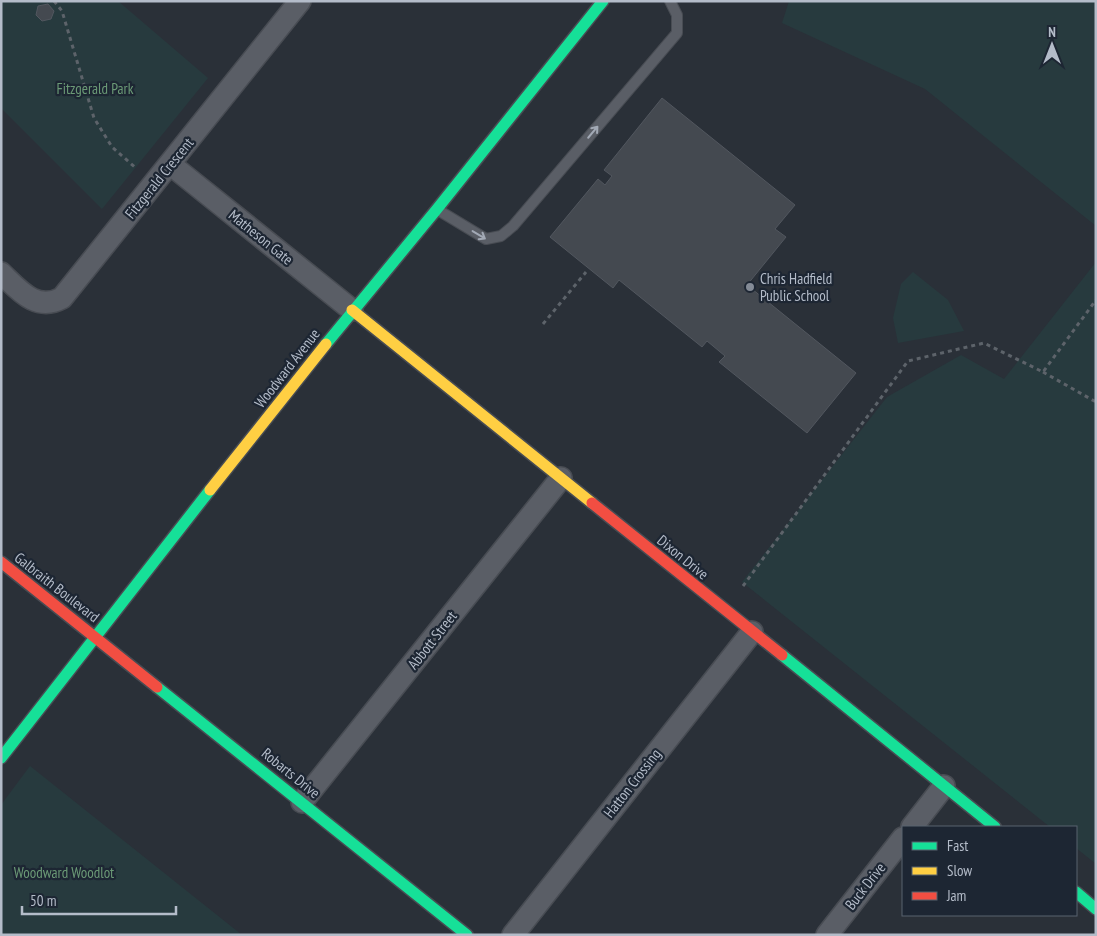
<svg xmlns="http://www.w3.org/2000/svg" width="1097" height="936" viewBox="0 0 1097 936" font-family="'PT Sans Narrow',sans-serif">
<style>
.green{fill:#273a3e}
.building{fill:#444950;stroke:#52575f}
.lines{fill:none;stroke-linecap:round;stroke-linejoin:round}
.lane-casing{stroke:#484c53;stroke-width:12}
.street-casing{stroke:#484c53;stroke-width:24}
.fast-casing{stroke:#484c53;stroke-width:14}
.slow-casing{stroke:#484c53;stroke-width:14}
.jam-casing{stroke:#484c53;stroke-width:14}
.path{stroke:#5d636a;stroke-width:3;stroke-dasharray:4 4;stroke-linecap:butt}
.lane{stroke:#5a5e66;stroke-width:10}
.street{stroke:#5a5e66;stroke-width:21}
.fast{stroke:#16e098;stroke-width:11}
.slow{stroke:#ffcf43;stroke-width:11}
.jam{stroke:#f24e42;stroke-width:11}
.oneway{stroke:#a2a9b5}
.poi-dot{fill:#848b96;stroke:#1d2633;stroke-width:2}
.labels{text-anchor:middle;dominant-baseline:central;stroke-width:4.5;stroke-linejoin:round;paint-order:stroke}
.park-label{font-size:15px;fill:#6b9a76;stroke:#1d2633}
.street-label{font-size:15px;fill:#b4bcc9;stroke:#1d2633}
.poi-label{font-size:15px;fill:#b4bcc9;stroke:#1d2633;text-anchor:start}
</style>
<rect width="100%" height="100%" fill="#2a3038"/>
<g class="green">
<polygon points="1,1 118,1 208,78 102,209 1,108"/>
<polygon points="789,1 1096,1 1096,226 925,89 782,23"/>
<polygon points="1096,262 1096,864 1076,848 1076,827 1050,827 742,582 887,397 961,355 1004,379"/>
<polygon points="913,272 948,300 964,331 898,343 893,318 901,284"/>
<polygon points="30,766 242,935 1,935 1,805"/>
</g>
<g class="building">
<polygon points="48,4 54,11 51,19 42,21 36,15 38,6"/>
<polygon points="662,98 795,205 775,229 786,237 747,285 856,373 807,433 719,362 725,356 707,341 702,347 619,280 613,288 550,237 598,179 605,185 612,176 604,170"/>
</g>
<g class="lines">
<g class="lane-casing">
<polyline id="lane" points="438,210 486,239 501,236 513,226 677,33 677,15 670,1"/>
</g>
<g class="street-casing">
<g id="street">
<polyline points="170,164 352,310"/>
<path d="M1,273C19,290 36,312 62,298L300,1"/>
<polyline points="302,802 561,478"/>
<polyline points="912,827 944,786"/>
<polyline points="513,935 752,632"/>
<polyline points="827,935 903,838"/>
</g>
</g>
<g class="fast-casing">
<g id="fast">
<polyline points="326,344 437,209 603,1"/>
<polyline points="782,655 995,827"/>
<polyline points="157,687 467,935"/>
<polyline points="1,758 210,490"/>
<polyline points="1076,892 1096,909"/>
</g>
</g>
<g class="slow-casing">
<g id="slow">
<polyline points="352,310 592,503"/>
<polyline points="210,490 326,344"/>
</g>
</g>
<g class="jam-casing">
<g id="jam">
<polyline points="592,503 782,655"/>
<polyline points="1,562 157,687"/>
</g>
</g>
<g class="path">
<polyline points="54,1 62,11 94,118 112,147 137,169"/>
<polyline points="543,324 586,272"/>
<polyline points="1043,372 1096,402"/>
<polyline points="743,586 908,361 984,343 1043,372 1096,300"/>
</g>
<use href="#lane" class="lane"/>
<use href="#street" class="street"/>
<use href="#fast" class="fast"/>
<use href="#slow" class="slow"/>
<use href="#jam" class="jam"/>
</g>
<defs><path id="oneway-shaft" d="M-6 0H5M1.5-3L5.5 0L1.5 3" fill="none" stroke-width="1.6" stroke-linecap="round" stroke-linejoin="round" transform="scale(1.25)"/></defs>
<g class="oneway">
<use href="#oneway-shaft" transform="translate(593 132) rotate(-50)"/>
<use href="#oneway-shaft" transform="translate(479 235) rotate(31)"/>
</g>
<circle class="poi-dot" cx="750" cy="287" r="5"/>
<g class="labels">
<g class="park-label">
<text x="95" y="88">Fitzgerald Park</text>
<text x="64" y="872">Woodward Woodlot</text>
</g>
<g class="street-label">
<text transform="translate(159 178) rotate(-51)">Fitzgerald Crescent</text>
<text transform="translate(261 237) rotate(39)">Matheson Gate</text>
<text transform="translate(287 368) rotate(-52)">Woodward Avenue</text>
<text transform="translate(683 557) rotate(39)">Dixon Drive</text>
<text transform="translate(57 587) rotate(38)">Galbraith Boulevard</text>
<text transform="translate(432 640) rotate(-52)">Abbott Street</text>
<text transform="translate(291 773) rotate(39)">Robarts Drive</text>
<text transform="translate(632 783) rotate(-52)">Hatton Crossing</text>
<text transform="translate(865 886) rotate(-52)">Buck Drive</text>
</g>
<g class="poi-label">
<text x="760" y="278">Chris Hadfield<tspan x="760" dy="17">Public School</tspan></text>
</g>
</g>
<rect width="1097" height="936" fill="none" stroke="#b4bcc9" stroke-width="5"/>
<rect x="902" y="826" width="175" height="90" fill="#1d2633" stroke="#59626f"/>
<rect x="912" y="842" width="25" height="8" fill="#16e098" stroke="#59626f"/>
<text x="947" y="851" font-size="15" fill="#b4bcc9">Fast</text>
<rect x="912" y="867" width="25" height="8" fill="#ffcf43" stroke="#59626f"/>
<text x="947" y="876" font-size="15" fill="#b4bcc9">Slow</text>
<rect x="912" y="892" width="25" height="8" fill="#f24e42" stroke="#59626f"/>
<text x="947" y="901" font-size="15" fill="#b4bcc9">Jam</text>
<g transform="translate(1052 45)" stroke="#1d2633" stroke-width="4" paint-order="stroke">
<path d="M0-4L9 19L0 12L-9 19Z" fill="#b4bcc9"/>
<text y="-8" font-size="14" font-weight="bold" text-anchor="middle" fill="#b4bcc9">N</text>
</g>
<path d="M22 906v8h154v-8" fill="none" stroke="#b4bcc9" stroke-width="2.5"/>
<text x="30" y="906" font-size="15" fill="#b4bcc9" stroke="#1d2633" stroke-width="4" paint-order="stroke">50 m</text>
</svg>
